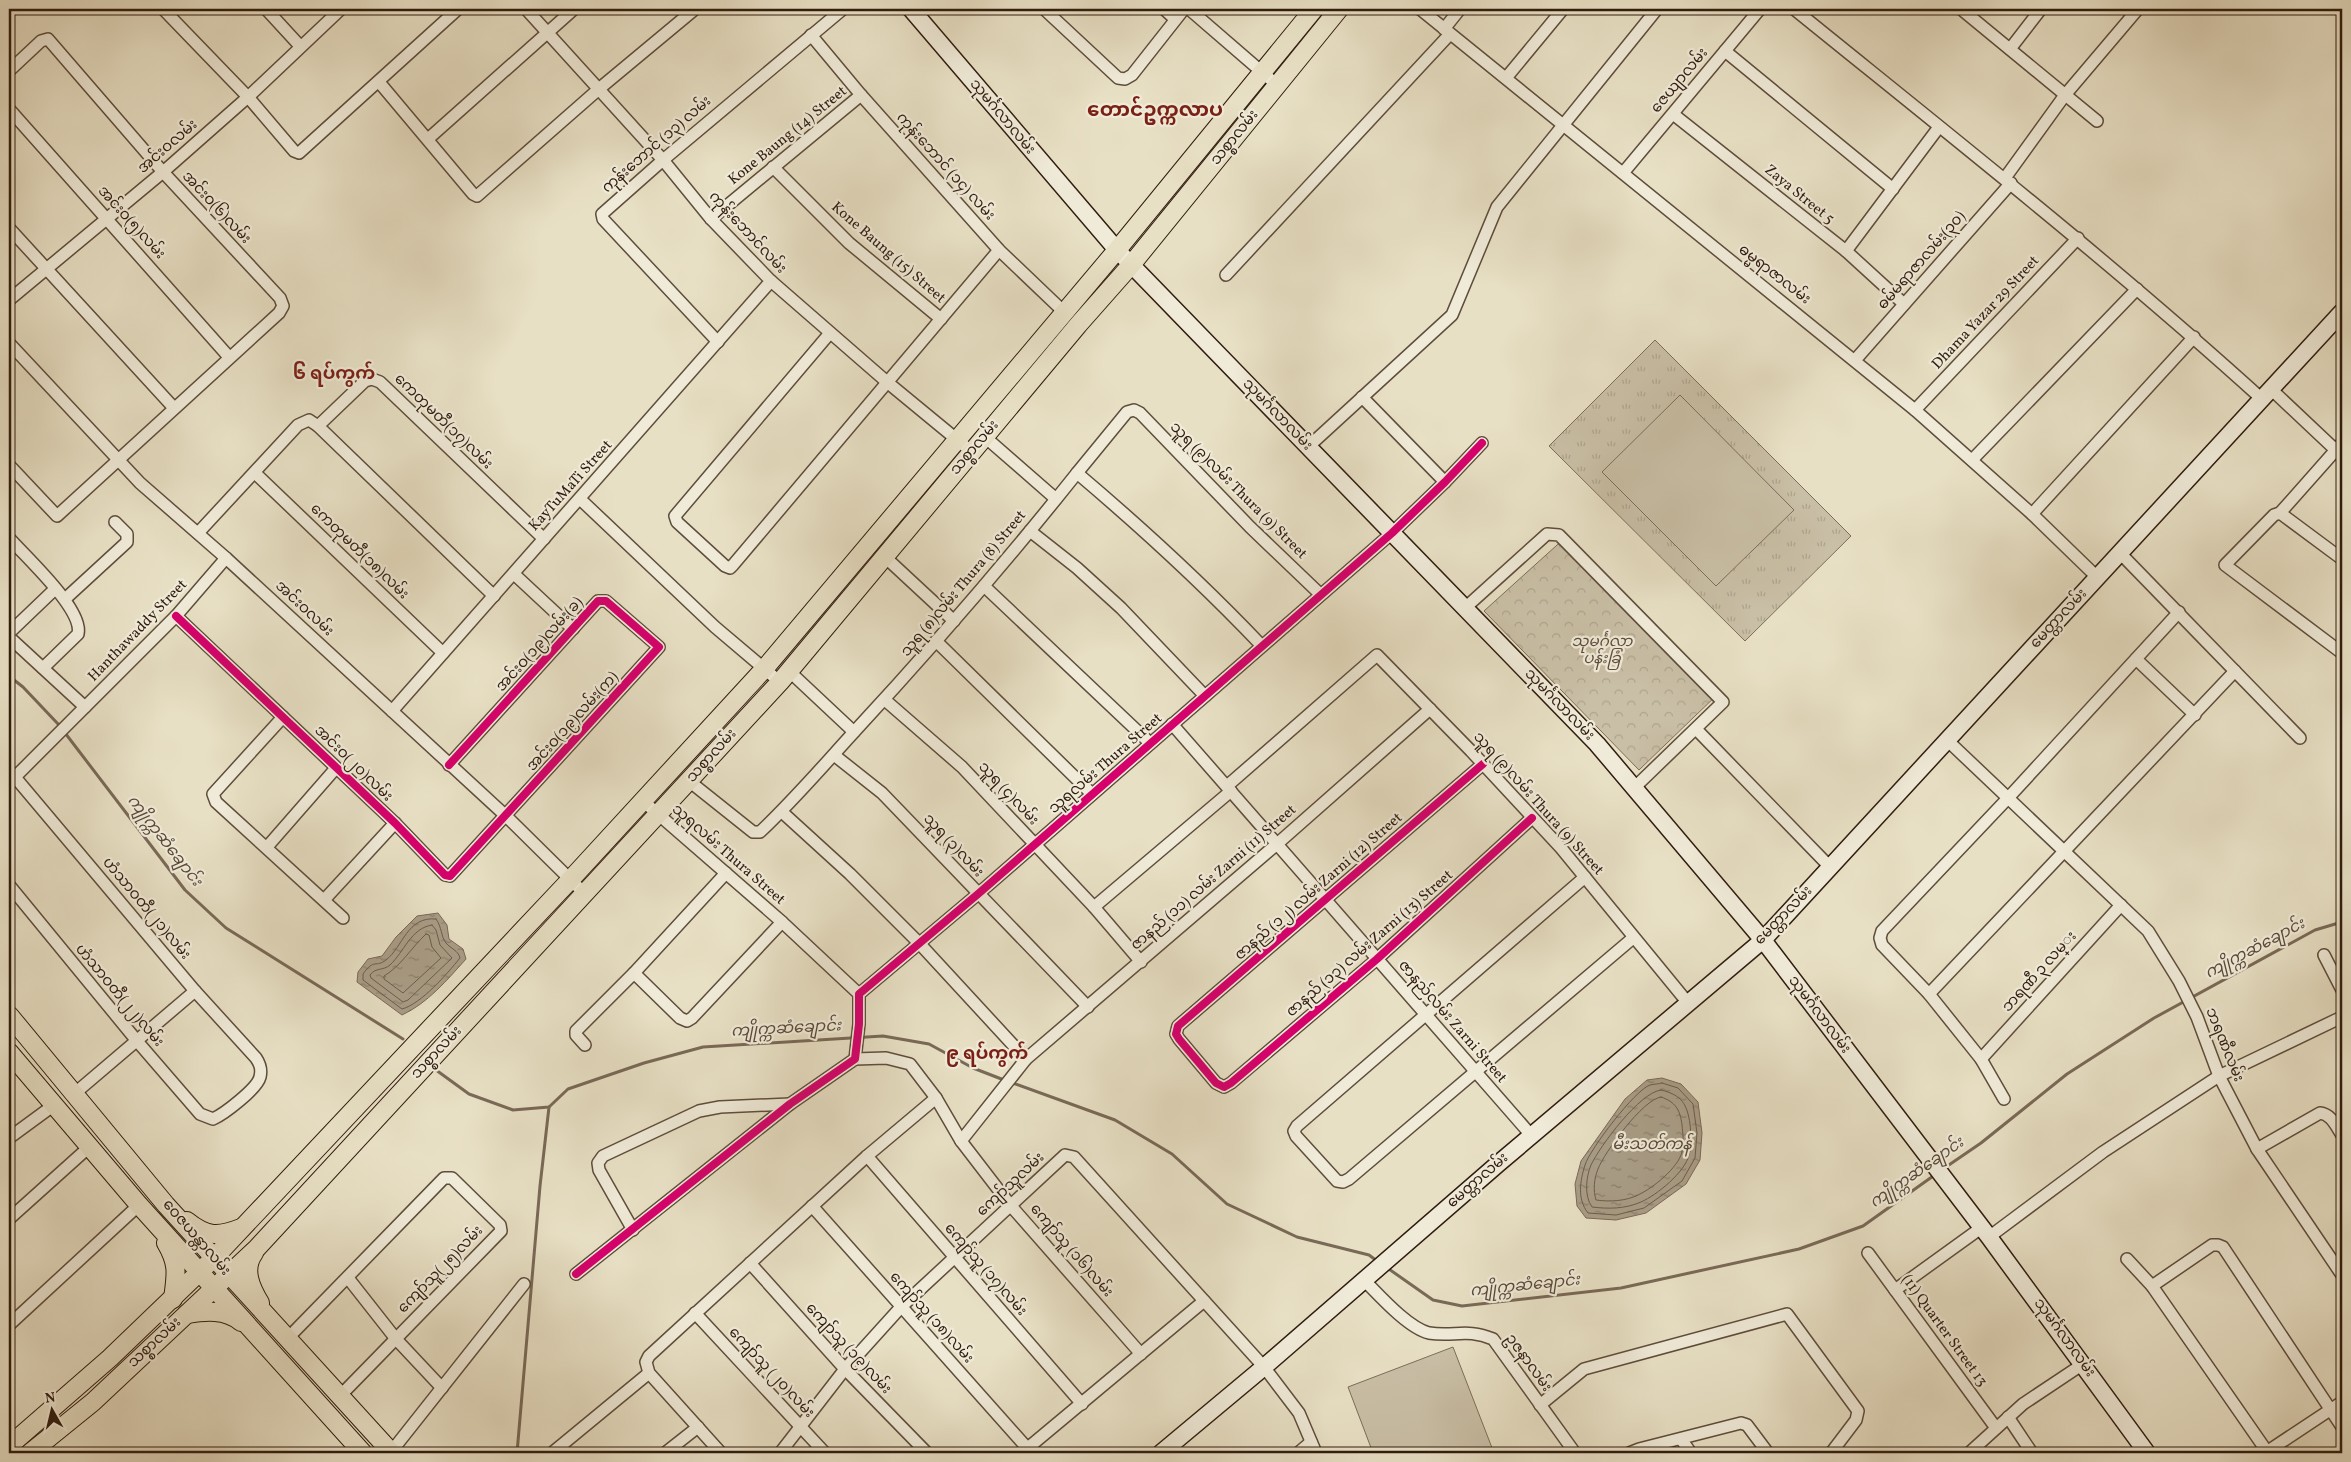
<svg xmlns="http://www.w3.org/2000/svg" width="2351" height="1462" viewBox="0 0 2351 1462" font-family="Vollkorn,'Noto Sans Myanmar',serif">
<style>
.grass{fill:url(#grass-tufts);stroke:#7c6e5a}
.forest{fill:url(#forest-crowns);stroke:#7c6e5a}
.garden{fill:#c9bfa6;stroke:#7c6e5a}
.water{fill:url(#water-ripples);stroke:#796957}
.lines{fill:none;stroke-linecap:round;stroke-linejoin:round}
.shore{stroke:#6c5c4b;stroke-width:1}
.stream{stroke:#796957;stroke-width:3}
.street-casing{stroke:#5e4d3c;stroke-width:14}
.secondary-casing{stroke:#301c0f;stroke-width:19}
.primary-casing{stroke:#301c0f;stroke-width:20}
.street{stroke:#f0ebd9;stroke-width:11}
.secondary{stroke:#f0ebd9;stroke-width:16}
.primary{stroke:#e8e0c5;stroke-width:18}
.cycleway-casing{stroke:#f0ebd9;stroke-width:11}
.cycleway{stroke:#d6006c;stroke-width:8}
.labels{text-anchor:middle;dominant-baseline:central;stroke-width:4.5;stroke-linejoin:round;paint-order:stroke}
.street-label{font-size:15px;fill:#301c0f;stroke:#f0ebd9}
.park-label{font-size:15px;font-style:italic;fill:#5e4d3c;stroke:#f0ebd9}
.water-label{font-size:16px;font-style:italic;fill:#5a4939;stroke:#f0ebd9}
.quarter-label{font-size:18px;font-weight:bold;fill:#7a1f14;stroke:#f0ebd9}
.district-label{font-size:20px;font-weight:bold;fill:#7a1f14;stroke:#f0ebd9}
</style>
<defs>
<pattern id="grass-tufts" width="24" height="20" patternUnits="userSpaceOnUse" patternTransform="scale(1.25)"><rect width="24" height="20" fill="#c9bfa6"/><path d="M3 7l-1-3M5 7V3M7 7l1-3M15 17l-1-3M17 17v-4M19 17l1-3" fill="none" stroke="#ada48e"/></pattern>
<pattern id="forest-crowns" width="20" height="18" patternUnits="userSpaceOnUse" patternTransform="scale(1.25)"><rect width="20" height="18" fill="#c9bfa6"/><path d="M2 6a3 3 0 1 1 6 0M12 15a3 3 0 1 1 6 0" fill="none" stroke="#ada48e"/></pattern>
<pattern id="water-ripples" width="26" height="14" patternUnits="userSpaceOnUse" patternTransform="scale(1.25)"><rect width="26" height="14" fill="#a99d87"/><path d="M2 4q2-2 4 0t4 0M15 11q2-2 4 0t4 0" fill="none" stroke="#8a7f6d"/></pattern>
</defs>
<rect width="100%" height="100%" fill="#e8e0c5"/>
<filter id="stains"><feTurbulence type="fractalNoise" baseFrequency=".004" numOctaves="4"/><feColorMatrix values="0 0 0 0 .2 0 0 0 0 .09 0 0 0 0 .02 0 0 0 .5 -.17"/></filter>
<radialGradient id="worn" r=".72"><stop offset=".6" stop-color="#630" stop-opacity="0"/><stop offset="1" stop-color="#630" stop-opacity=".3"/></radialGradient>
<polygon class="grass" points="1655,340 1851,536 1745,641 1549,446"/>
<polygon class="forest" points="1567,536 1721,691 1639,770 1484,611"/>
<g class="garden">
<polygon points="1680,395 1794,510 1716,586 1602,472"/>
<polygon points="1453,1347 1494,1453 1373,1453 1348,1387"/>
</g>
<g class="water">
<path d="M438,913L447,925L449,939L463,949L466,959C447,980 428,1003 402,1015L357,982L358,972L368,959L382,956L396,937L417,916Z"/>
<polygon points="1662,1078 1681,1084 1698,1102 1702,1133 1700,1160 1686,1184 1646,1213 1616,1220 1586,1218 1577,1206 1575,1184 1581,1161 1625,1099 1647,1080"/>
</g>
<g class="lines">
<g class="shore">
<path d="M436,919C442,927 441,937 446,943C451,949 458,950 460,958C447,974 421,1004 402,1009L363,980V974C374,958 376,968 386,960C403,947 407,916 436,919Z"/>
<path d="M432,925L436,930L440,945L452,958L408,1000L403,1002L371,978L370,975C376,967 383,971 390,965C404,952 411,928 432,925Z"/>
<path d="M426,934L429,935L432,947L441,958L403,993L384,979V976C401,966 411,948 426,934Z"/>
<path d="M1662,1083L1678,1088L1693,1104L1697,1133L1695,1158L1682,1181L1644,1208L1616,1215L1588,1213C1577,1199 1580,1181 1585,1165C1590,1149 1635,1090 1650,1085C1654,1084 1659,1084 1662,1083Z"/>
<path d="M1661,1090C1682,1095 1687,1104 1690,1124C1691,1134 1692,1146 1689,1155C1685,1172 1657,1195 1641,1202C1625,1209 1608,1209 1592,1207C1584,1196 1586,1177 1591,1165C1600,1146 1640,1092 1661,1090Z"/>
<path d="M1661,1097C1676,1102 1680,1110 1682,1125C1683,1134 1684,1144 1682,1152C1678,1168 1653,1188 1638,1195C1626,1201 1610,1202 1596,1200C1593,1190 1594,1179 1598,1169C1604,1153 1643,1099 1661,1097Z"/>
</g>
<g class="stream">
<polyline points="9,676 23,687 59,725 185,890 226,928 403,1039"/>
<polyline points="436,1070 469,1094 513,1110 549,1107 568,1089 644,1063 703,1047 883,1036 929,1044 973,1068 1004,1080"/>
<polyline points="1010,1082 1115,1120 1172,1154 1227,1204 1297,1237 1369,1255 1377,1261"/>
<polyline points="1943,1169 1981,1143 2067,1074 2154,1018 2315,930 2342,922"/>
<polyline points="1386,1267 1433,1300 1462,1306 1621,1288 1799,1249 1863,1226 1936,1174"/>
<polyline points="517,1453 540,1186 549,1107"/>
</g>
<g class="street-casing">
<g id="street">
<polyline points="163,9 248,97 294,151 299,153 458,9"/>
<polyline points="266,9 300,46"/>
<polyline points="526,9 663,160 711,219 771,281 887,382 972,452"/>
<polyline points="1044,9 1118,78 1125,79 1132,75 1184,9"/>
<polyline points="1164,9 1175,19"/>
<polyline points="1189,9 1277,85"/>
<polyline points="1420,9 1915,410 2032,514 2098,578"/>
<path d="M1794,9C1952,137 2112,263 2263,400"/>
<polyline points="1961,9 2097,121"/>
<polyline points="1444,29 1460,9"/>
<polyline points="811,35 861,95 999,250 1064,312"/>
<polyline points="2010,49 2041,9"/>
<polyline points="1725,51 1893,189"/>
<polyline points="9,71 41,41 48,39 163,172 280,298 283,306 279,313 57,516 9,465"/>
<polyline points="1506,78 1563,9"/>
<polyline points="379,82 473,194 477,196 600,88 695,9"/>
<polyline points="9,109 229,357"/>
<polyline points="1673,114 1846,251 1904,304"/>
<polyline points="428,139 574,9"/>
<polyline points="773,167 849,243 941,319"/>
<polyline points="1623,173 1760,9"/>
<polyline points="2005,178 2065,95 2138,9"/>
<polyline points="711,219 861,95"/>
<polyline points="9,228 174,408"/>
<polyline points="1846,251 1939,127"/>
<polyline points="1226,275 1450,34"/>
<polyline points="9,300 163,172 248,97 341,9"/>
<polyline points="830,333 675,516 677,522 725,566 730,568 733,565 999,250"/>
<polyline points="718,342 603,219 602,214 663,160 843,9"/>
<polyline points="9,343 140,483 226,558 506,816 584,893"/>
<polyline points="1856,359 2011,183"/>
<polyline points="2272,390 2342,456"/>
<polyline points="1362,397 1445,482"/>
<polyline points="1915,410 2078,238"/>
<polyline points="318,426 494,596"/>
<polyline points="985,437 1056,499"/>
<polyline points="2342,443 2280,513 2274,515 2225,565 2342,653"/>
<polyline points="1308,447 1452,315 1497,207 1657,9"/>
<polyline points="1972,460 2137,289"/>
<polyline points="255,473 443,653"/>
<polyline points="1077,473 1127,412 1134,410 1140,413 1250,527 1320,594"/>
<polyline points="580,499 715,627 780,682"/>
<polyline points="2280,513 2342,559"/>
<polyline points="2032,514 2194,337"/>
<polyline points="1030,531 1077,568 1121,608 1205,696"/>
<polyline points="198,533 298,425 309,420 318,426 365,381 372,379 380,382 544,539"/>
<path d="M9,538C26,557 84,610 78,634L43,668"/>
<polyline points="2120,553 2300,738"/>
<polyline points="884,556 954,621"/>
<polyline points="514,574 573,629"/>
<polyline points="984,586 1150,743"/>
<polyline points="65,599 127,542 127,534 115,522"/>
<polyline points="1465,608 1547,534 1559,535 1723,702 1634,788"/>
<polyline points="176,616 395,823 445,875 450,876 659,647 606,601 598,601 449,765"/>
<polyline points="9,633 55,589"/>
<polyline points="9,637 85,707"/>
<polyline points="936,641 1092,794"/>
<polyline points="2136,659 2195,715"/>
<polyline points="789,671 854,732"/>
<polyline points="885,700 962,767 1094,907 1141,962"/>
<polyline points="392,711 771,281"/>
<polyline points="283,717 213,794 216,802 343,918"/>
<polyline points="1172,724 1531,1135"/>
<polyline points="1696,729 1830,867"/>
<polyline points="1947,740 2148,931 2179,981 2197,1017 2219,1076 2257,1149 2342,1275"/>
<polyline points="834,755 882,793 1088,1007"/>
<polyline points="1483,764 1178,1026 1176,1034 1179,1039 1216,1083 1224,1087 1231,1083 1377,959 1532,818"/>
<path d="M9,770L195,991L256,1058C260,1064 262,1069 260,1077C257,1089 224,1114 213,1119L200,1114L137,1041L9,885"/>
<path d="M689,781L753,832H760C793,801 823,766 854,732C931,649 1006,562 1077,473C1142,528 1203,584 1261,645"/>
<polyline points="9,783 176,616 226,558"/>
<polyline points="1227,786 1377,655 1471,751 1561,848 1688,1003"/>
<polyline points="643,801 782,922 859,994"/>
<polyline points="782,812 850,874 919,943 1026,1059"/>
<polyline points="267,847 336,768"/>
<polyline points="1585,877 1297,1126 1294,1131 1296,1136 1337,1181 1343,1182 1349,1179 1633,938"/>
<polyline points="324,900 395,823"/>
<polyline points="1094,907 1231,791"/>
<polyline points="2324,955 2342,990"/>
<polyline points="634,973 680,1018 687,1021 692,1018 782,922"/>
<polyline points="1929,994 2235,671"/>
<polyline points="585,1045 576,1035 576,1031 634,973 726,873"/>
<polyline points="855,1059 886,1058 910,1064 936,1098 961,1141 1011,1206 1141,1354"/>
<polyline points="1981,1059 2121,905"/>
<polyline points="74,1094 195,991"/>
<polyline points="2004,1099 1981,1059 1929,994 1882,945 1880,938 1882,931 2009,797 2179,612"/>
<polyline points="9,1138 54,1105"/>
<polyline points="961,1141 1026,1059 1277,844 1430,709"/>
<path d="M2257,1149L2320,1113C2331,1114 2336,1126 2342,1135"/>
<polyline points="867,1156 1082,1404"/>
<polyline points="812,1206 1028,1449"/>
<polyline points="9,1219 88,1148"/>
<polyline points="633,1230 599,1170 598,1163 603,1156 699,1111 720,1107 790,1104"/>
<polyline points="1989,1237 2103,1152 2219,1076 2342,1017"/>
<polyline points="1868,1253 1996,1428"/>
<polyline points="2127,1259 2152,1286 2268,1453"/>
<polyline points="750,1263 845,1369 927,1453"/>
<polyline points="576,1274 790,1104 855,1059 859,1024 859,994 978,894 1392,533 1445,482 1482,443"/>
<polyline points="348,1278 396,1339 442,1388"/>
<path d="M1364,1280C1379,1295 1408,1328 1429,1333C1454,1337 1467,1328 1493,1339L1575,1453"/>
<polyline points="2152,1286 2212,1245 2218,1245 2223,1247 2342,1427"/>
<polyline points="1895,1290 1981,1228"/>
<polyline points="695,1313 825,1453"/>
<polyline points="9,1325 139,1205"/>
<polyline points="287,1339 444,1178 452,1178 500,1225 501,1231 340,1396"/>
<polyline points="1540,1405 1584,1369 1787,1314 1858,1411 1856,1420 1831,1453"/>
<polyline points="2008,1417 2032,1453"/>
<polyline points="1681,1439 1691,1453"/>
<polyline points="391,1452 524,1284"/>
<polyline points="1023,1452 1204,1301"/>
<polyline points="552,1453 649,1373"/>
<polyline points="665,1453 698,1427"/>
<polyline points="721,1453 649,1373 646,1362 649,1356 867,1156 936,1098"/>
<polyline points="780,1453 845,1369 901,1307 1065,1155 1074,1157 1264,1367 1299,1413 1316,1453"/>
<polyline points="1298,1453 1311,1442"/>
<polyline points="1629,1453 1639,1449 1741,1423 1747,1425 1768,1453"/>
<polyline points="1969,1453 2023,1404 2083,1364"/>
<polyline points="2265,1453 2342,1402"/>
</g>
</g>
<g class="secondary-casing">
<g id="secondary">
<polyline points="911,9 1117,250 1597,744 1763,940 1989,1237 2147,1453"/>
<polyline points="1161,1453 1264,1367 1499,1163 1763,940 2342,312"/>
</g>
</g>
<g class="primary-casing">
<g id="primary">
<polyline points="9,1015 166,1205 392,1453"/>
<polyline points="9,1052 139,1205 363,1453"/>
<path d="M187,1221C207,1237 218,1237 241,1228"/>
<path d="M166,1243C179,1265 176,1275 173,1299"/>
<path d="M254,1253C242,1269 251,1288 260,1303"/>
<path d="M187,1314C205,1311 226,1309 241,1322"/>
<polyline points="9,1446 110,1358 214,1258 571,879 765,668 1117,250 1314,9"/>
<polyline points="30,1453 93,1402 257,1248 780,682 1078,325 1131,265 1339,9"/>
</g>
</g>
<use href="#street" class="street"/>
<use href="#secondary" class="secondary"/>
<use href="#primary" class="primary"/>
<g class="cycleway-casing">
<g id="cycleway">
<polyline points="176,616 395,823 445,875 450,876 659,647 606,601 598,601 449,765"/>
<polyline points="1483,764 1178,1026 1176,1034 1179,1039 1216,1083 1224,1087 1231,1083 1377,959 1532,818"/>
<polyline points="576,1274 790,1104 855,1059 859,1024 859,994 978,894 1392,533 1445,482 1482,443"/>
</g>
</g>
<use href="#cycleway" class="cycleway"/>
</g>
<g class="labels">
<g class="street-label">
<text transform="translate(1680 81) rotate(-50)">ဇေယျာလမ်း</text>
<text transform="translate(1002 117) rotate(50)">သုမင်္ဂလာလမ်း</text>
<text transform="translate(788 136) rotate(-39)">Kone Baung (14) Street</text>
<text transform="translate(1235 138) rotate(-51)">သစ္စာလမ်း</text>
<text transform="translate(657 145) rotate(-41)">ကုန်းဘောင် (၁၃) လမ်း</text>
<text transform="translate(168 147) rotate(-41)">အင်းဝလမ်း</text>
<text transform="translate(945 167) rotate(48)">ကုန်းဘောင် (၁၄) လမ်း</text>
<text transform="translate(1799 195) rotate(39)">Zaya Street 5</text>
<text transform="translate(216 208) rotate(47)">အင်းဝ(၆)လမ်း</text>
<text transform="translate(131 223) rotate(48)">အင်းဝ(၅)လမ်း</text>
<text transform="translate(747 233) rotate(47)">ကုန်းဘောင်လမ်း</text>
<text transform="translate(888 253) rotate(41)">Kone Baung (15) Street</text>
<text transform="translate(1922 261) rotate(-49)">ဓမ်မရာဇာလမ်း(၃၀)</text>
<text transform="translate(1774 275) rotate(38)">ဓမ္မရာဇာလမ်း</text>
<text transform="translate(1986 313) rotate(-47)">Dhama Yazar 29 Street</text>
<text transform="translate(1277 415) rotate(46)">သုမင်္ဂလာလမ်း</text>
<text transform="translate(443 422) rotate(44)">ကေတုမတီ(၁၇)လမ်း</text>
<text transform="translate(975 448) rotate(-50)">သစ္စာလမ်း</text>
<text transform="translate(571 486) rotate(-48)">KayTuMaTi Street</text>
<text transform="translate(1238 491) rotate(45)">သူရ (၉)လမ်း Thura (9) Street</text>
<text transform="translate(359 552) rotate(44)">ကေတုမတီ(၁၈)လမ်း</text>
<text transform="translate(964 584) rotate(-50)">သူရ (၈)လမ်း Thura (8) Street</text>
<text transform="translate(304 609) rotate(43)">အင်းဝလမ်း</text>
<text transform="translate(2059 619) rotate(-47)">မေတ္တာလမ်း</text>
<text transform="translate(138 631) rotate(-46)">Hanthawaddy Street</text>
<text transform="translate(540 645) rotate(-48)">အင်းဝ(၁၉)လမ်း(ခ)</text>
<text transform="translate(1559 705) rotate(46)">သုမင်္ဂလာလမ်း</text>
<text transform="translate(573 722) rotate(-48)">အင်းဝ(၁၉)လမ်း(က)</text>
<text transform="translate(712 756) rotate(-48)">သစ္စာလမ်း</text>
<text transform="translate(353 764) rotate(44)">အင်းဝ(၂၀)လမ်း</text>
<text transform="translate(1106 764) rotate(-41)">သူရလမ်း Thura Street</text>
<text transform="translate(1008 794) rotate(47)">သူရ (၄)လမ်း</text>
<text transform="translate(1538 804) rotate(48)">သူရ (၉)လမ်း Thura (9) Street</text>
<text transform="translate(953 846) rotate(47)">သူရ (၃)လမ်း</text>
<text transform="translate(728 855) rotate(41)">သူရလမ်း Thura Street</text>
<text transform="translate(1214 878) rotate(-41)">ဇာနည် (၁၁) လမ်း Zarni (11) Street</text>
<text transform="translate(1319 887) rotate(-41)">ဇာနည် (၁၂) လမ်း Zarni (12) Street</text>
<text transform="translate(146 909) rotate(50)">ဟံသာဝတီ(၂၁)လမ်း</text>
<text transform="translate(1784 916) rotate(-46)">မေတ္တာလမ်း</text>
<text transform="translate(1370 944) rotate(-41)">ဇာနည် (၁၃) လမ်း Zarni (13) Street</text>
<text transform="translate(2040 972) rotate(-48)">ဘရဏီ ၃ လမ္း</text>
<text transform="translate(119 996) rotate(50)">ဟံသာဝတီ(၂၂)လမ်း</text>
<text transform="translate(1819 1015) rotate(53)">သုမင်္ဂလာလမ်း</text>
<text transform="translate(1452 1022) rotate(49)">ဇာနည်လမ်း Zarni Street</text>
<text transform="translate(2224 1045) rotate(68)">ဘရဏီလမ်း</text>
<text transform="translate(437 1053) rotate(-47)">သစ္စာလမ်း</text>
<text transform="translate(1478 1181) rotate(-41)">မေတ္တာလမ်း</text>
<text transform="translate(1011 1185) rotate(-43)">ကျော်သူလမ်း</text>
<text transform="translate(196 1238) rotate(49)">ဝေဇယန္တာလမ်း</text>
<text transform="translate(1071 1251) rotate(49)">ကျော်သူ (၁၆)လမ်း</text>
<text transform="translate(441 1270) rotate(-46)">ကျော်သူ(၂၅)လမ်း</text>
<text transform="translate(985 1270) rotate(49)">ကျော်သူ (၁၇)လမ်း</text>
<text transform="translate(931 1318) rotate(48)">ကျော်သူ (၁၈)လမ်း</text>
<text transform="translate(1944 1331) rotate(54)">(11) Quarter Street 13</text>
<text transform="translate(2064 1338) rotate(54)">သုမင်္ဂလာလမ်း</text>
<text transform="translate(155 1343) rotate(-43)">သစ္စာလမ်း</text>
<text transform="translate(848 1349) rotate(47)">ကျော်သူ (၁၉)လမ်း</text>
<text transform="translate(1528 1363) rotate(54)">ဥဇနာလမ်း</text>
<text transform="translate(771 1373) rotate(47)">ကျော်သူ (၂၀)လမ်း</text>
</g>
<g class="park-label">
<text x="1602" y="642">သုမင်္ဂလာ<tspan x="1602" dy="17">ပန်းခြံ</tspan></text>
</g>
<g class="water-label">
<text transform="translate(164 841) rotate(52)">ကျိုက္ကဆံချောင်း</text>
<text transform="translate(2255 949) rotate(-28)">ကျိုက္ကဆံချောင်း</text>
<text transform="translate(786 1029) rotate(-3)">ကျိုက္ကဆံချောင်း</text>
<text x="1652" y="1145">မီးသတ်ကန်</text>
<text transform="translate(1917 1173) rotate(-35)">ကျိုက္ကဆံချောင်း</text>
<text transform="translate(1525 1286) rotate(-6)">ကျိုက္ကဆံချောင်း</text>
</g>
<g class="quarter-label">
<text x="334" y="374">၆ ရပ်ကွက်</text>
<text x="987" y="1054">၉ ရပ်ကွက်</text>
</g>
<g class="district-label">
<text x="1155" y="111">တောင်ဥက္ကလာပ</text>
</g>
</g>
<rect width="2351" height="1462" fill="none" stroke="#e8e0c5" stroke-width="30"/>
<rect x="10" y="10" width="2331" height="1442" fill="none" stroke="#301c0f" stroke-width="2.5"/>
<rect x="15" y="15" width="2321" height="1432" fill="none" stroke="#301c0f"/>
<g transform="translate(52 1410) rotate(352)" stroke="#f0ebd9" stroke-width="4" paint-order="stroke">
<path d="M0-4L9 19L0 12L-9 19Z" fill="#301c0f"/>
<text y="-8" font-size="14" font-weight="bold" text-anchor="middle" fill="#301c0f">N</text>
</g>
<rect width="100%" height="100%" filter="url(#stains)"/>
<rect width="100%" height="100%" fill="url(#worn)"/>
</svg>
